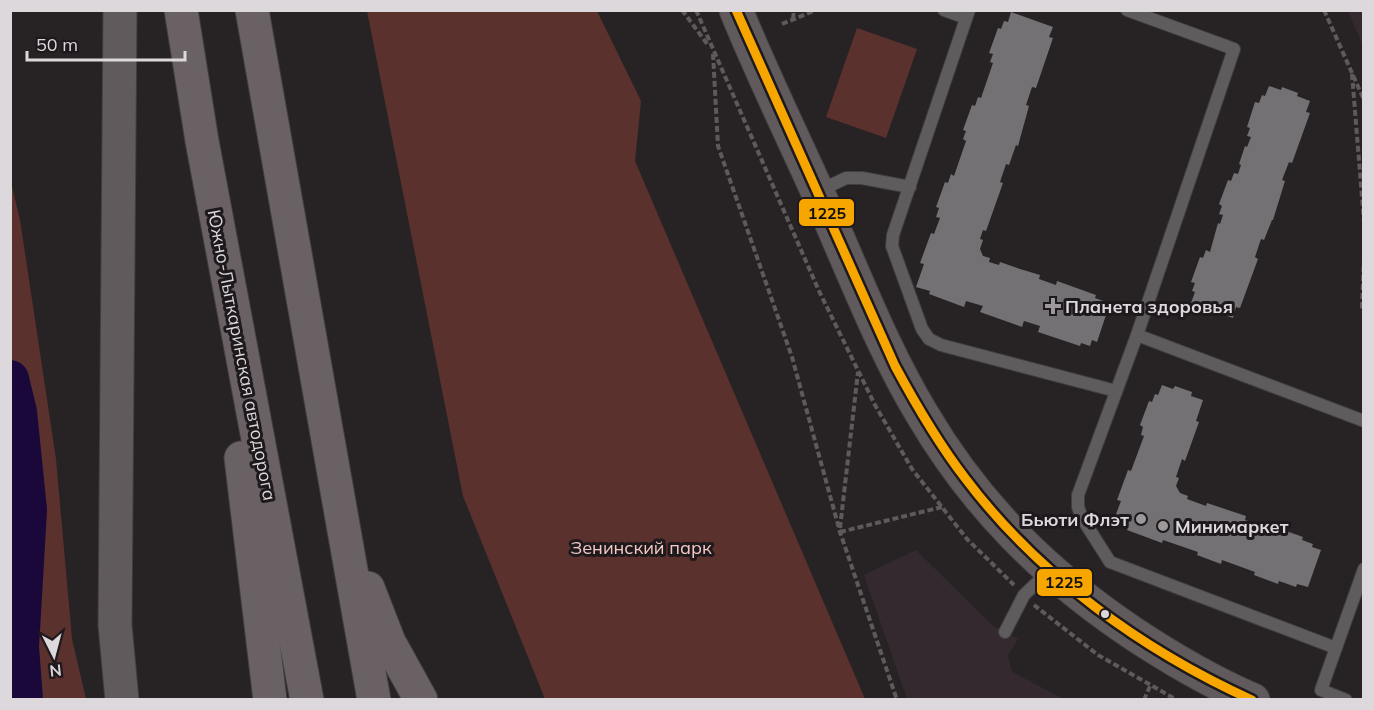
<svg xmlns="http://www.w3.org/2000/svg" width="1374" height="710" viewBox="0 0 1374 710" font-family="Mulish,sans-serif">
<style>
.built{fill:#33292f}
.green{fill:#5b312e}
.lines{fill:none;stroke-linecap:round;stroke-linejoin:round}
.river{stroke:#190839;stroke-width:38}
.building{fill:#737173}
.lane-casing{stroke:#413e40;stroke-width:14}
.secondary-casing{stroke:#413e40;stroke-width:35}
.primary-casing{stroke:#413e40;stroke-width:35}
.path{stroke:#5e5a5c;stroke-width:4;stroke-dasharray:6 3;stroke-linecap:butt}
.lane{stroke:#5f5c5e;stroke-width:12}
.secondary{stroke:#605a5d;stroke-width:33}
.primary{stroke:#6a6165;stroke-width:33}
.bus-1-casing{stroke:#1e191c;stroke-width:14}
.bus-1{stroke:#f7a600;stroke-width:9}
.poi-dot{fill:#9d999b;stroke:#1e191c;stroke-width:2}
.bus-dot{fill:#dcd8db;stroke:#1e191c;stroke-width:2}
.labels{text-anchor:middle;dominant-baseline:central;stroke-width:6;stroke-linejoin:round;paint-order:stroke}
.poi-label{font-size:18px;font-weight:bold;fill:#dcd8db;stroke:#1e191c;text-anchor:start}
.street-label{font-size:18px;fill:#dcd8db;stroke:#1e191c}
.park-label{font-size:18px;fill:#f4c9c3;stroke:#1e191c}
.line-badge{stroke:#1e191c;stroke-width:2}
.pale-badge-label{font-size:16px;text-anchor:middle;font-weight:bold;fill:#111}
</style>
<rect width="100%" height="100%" fill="#272325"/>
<g class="built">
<polygon points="1348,11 1363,11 1363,46"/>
<polygon points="916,550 993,626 1018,639 1008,655 1012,672 1064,699 907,699 864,575"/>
</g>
<g class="green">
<polygon points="367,11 597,11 641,101 635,161 865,699 545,699 463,496"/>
<polygon points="857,28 917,49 886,138 826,117"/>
<polygon points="10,178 20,220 56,459 72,639 86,699 11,699"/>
</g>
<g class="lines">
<polyline class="river" points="10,379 18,412 28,510 20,647 24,700"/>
</g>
<g class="building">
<polygon points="1011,12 1053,27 1049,37 1053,38 1036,88 1032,87 1026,105 1029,106 1018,146 1016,145 1009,165 1006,164 1000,182 1003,183 986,231 983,230 980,239 983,240 980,249 983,256 990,258 989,262 999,265 1000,262 1020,269 1040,275 1039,279 1056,285 1057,281 1096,295 1095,298 1106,302 1104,308 1108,309 1097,342 1092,340 1090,346 1081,343 1080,346 1038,332 1040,326 1024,321 1022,327 980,312 983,306 966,301 964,307 929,294 930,291 916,287 924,264 920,263 931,233 934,234 940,218 936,217 939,208 936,207 945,182 948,183 951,174 954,176 966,141 963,139 966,131 963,130 972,105 975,106 978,97 981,98 993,63 990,62 993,54 989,53 998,28 1001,29 1004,21 1008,22"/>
<polygon points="1269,86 1281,90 1282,87 1298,93 1297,96 1310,101 1306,112 1310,113 1292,163 1289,162 1282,180 1285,181 1273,220 1272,220 1264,240 1261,239 1255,257 1258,259 1240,308 1236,307 1233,318 1191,303 1195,292 1192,291 1195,283 1191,282 1200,257 1203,258 1206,250 1210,252 1218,223 1220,224 1223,215 1219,214 1222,206 1219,204 1228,180 1231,181 1234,173 1238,174 1241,165 1239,164 1245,146 1247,147 1251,137 1247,136 1250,128 1247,127 1255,102 1259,103 1262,95 1265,96"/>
<polygon points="1162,385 1173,389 1175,386 1192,392 1191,396 1203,400 1196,421 1199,422 1185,461 1182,459 1176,477 1179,478 1176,486 1180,493 1188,496 1187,499 1206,506 1207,503 1246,516 1245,520 1263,526 1264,523 1303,537 1302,540 1313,544 1312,547 1321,550 1308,587 1297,584 1296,587 1279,581 1278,584 1254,575 1255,572 1222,560 1221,564 1197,555 1198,552 1163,540 1162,543 1127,530 1128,527 1113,522 1121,501 1117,500 1128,470 1131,471 1144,436 1141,435 1143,427 1140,425 1149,401 1152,402 1155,394 1158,395"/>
</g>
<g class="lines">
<g class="lane-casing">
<g id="lane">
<polyline points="944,10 966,18"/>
<polyline points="969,10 893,235 892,246 922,329 929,339 941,345 1116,391"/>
<polyline points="1127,10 1234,49 1137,335"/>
<polyline points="819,191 846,178 862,178 910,187"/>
<polyline points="1005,632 1024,595 1049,571"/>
<polyline points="1336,648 1110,562 1082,518 1078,507 1078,495 1137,335 1364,421"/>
<polyline points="1346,700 1321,690 1364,569"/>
</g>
</g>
<g class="secondary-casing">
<g id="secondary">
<polyline points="120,10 115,625 122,700"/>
<path d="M736,10C764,79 797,145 827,213C857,281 884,351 922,414C976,506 1046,575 1134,634C1172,659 1211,682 1253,700"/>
</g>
</g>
<g class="primary-casing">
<g id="primary">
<polyline points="181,10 202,141 307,700"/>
<polyline points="252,10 374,700"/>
<polyline points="241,458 270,700"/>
<polyline points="368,588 389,642 421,700"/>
</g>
</g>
<g class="path">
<polyline points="682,10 708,45"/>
<polyline points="696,10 819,291 875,405 912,469 967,539 1014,585"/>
<polyline points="1324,10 1364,100"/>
<polyline points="793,19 794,10"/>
<polyline points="782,24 816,10"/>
<polyline points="713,54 718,146 792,357 840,532 897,700"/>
<polyline points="1352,74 1364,222"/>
<polyline points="1364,257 1362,307 1364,312"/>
<polyline points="840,528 858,372"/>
<polyline points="840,532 942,507"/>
<polyline points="1034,605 1098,655 1177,700"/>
<polyline points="1144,700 1150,686"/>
</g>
<use href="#lane" class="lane"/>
<use href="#secondary" class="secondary"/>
<use href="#primary" class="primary"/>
<g class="bus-1-casing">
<path id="bus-1" d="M736,10L895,366C916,405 938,443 965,478C1038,575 1142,650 1252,700"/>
</g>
<use href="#bus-1" class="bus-1"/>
</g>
<g class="poi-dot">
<path d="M1050 297h6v6h6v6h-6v6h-6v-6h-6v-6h6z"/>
<circle cx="1141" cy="519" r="6"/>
<circle cx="1163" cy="526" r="6"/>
</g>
<circle class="bus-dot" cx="1105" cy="614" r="5"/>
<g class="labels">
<g class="poi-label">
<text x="1065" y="306">Планета здоровья</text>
<text x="1129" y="519" text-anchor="end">Бьюти Флэт</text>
<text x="1175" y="526">Минимаркет</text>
</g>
<g class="street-label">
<text transform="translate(242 355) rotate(79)">Южно-Лыткаринская автодорога</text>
</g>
<g class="park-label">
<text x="641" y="547">Зенинский парк</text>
</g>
</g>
<g class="line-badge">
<rect x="798" y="198" width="57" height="29" rx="6" fill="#f7a600"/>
<rect x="1036" y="568" width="57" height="29" rx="6" fill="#f7a600"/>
</g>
<g class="pale-badge-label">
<text x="827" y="219">1225</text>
<text x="1064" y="588">1225</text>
</g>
<rect width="1374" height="710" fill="none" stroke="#dcd8db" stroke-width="24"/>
<g transform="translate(54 656) rotate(174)" stroke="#1e191c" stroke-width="4.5" paint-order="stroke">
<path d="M0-4.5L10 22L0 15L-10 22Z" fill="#dcd8db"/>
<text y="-9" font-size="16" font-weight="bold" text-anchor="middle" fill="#dcd8db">N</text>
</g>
<path d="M27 51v9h158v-9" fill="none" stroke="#dcd8db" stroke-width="3"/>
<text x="36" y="51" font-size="18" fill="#dcd8db" stroke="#1e191c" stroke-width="4.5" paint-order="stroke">50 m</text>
</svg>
